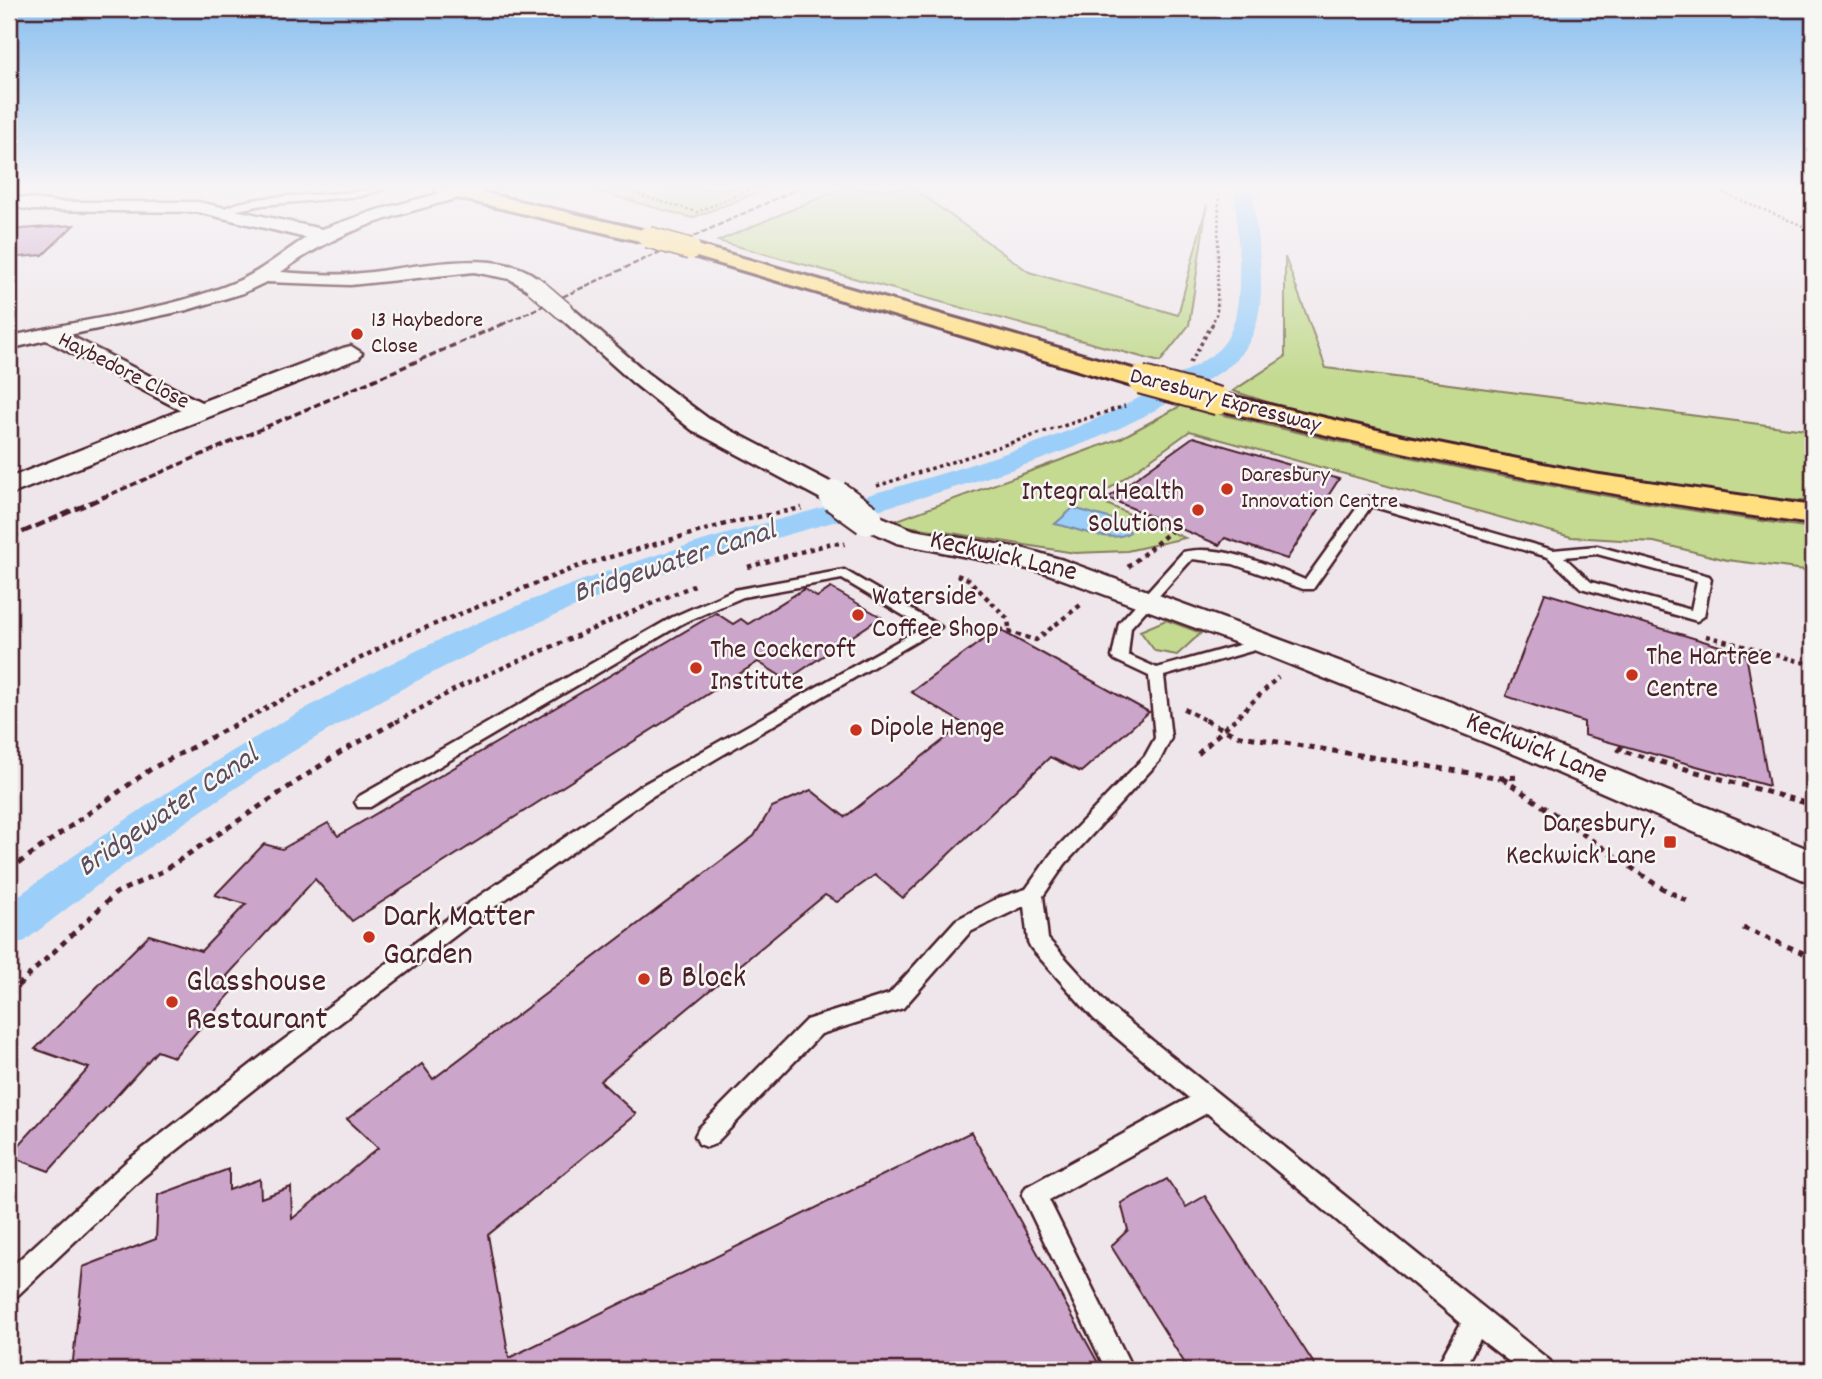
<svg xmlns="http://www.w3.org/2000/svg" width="1822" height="1379" viewBox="0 0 1822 1379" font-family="Dekko,sans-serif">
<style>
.green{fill:#c3da90;stroke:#867c5e;stroke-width:2}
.water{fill:#9bcff9;stroke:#7b89a7;stroke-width:2}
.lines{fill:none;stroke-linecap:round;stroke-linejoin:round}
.canal{fill:#9bcff9;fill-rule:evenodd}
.building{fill:#cca5cb;stroke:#4a1f2b;stroke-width:2}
.lane-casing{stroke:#4a1f2b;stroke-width:5}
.street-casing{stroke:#4a1f2b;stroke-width:5}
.primary-casing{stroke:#4a1f2b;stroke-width:6}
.path-far3{stroke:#4a1f2b;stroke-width:2.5;stroke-dasharray:2.5 2.5;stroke-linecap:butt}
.path-far2{stroke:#4a1f2b;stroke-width:3.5;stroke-dasharray:3.5 3.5;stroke-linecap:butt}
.path-far1{stroke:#4a1f2b;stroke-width:4.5;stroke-dasharray:4.5 4.5;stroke-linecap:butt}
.path{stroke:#4a1f2b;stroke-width:5;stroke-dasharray:6 6;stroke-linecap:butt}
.lane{fill:#f6f6f2;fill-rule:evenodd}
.street{fill:#f6f6f2;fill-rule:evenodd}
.primary{fill:#ffdf80;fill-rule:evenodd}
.rail-far2{stroke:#4a1f2b;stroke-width:2.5;stroke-dasharray:6 2.5;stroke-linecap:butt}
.rail-far1{stroke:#4a1f2b;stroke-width:3.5;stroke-dasharray:7 3.5;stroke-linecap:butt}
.rail{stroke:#4a1f2b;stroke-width:4.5;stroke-dasharray:10 4.5;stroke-linecap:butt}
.street-bridge-far2-casing{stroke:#4a1f2b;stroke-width:21;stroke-linecap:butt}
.street-bridge-far1-casing{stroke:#4a1f2b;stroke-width:27;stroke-linecap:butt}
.street-bridge-casing{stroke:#4a1f2b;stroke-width:35;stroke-linecap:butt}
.primary-bridge-far1-casing{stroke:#4a1f2b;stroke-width:24;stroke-linecap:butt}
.primary-bridge-casing{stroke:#4a1f2b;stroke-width:31;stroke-linecap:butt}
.street-bridge-far2{stroke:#f6f6f2;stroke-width:18}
.street-bridge-far1{stroke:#f6f6f2;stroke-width:24}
.street-bridge{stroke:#f6f6f2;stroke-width:31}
.primary-bridge-far1{stroke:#ffdf80;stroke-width:21}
.primary-bridge{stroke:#ffdf80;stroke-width:27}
.poi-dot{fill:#c8321e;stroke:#f6f6f2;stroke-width:2.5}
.labels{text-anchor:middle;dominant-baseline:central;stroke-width:5;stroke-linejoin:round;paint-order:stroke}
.far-poi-label{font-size:23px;fill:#4a1f2b;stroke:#f6f6f2;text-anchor:start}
.far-street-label{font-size:23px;fill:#4a1f2b;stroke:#f6f6f2}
.poi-label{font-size:28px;fill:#4a1f2b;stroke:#f6f6f2;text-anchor:start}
.street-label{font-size:28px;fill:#4a1f2b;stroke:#f6f6f2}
.water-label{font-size:30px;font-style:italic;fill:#5e4b5e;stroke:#f6f6f2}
.near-poi-label{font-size:33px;fill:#4a1f2b;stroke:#f6f6f2;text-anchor:start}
</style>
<rect width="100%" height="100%" fill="#eee6ea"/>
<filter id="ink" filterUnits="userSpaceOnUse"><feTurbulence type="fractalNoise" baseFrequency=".0143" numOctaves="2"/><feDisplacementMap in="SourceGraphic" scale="14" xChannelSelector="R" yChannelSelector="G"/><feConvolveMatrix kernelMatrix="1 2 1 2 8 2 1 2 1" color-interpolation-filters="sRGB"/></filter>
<g filter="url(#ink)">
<g class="green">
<polygon points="588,189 767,189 692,218"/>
<polygon points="840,189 914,189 1029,272 1178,315 1207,204 1189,325 1160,362 718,241"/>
<polygon points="1285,257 1326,368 1813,431 1813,502 1593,483 1403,445 1233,391 1285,357"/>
<path d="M1182,405C1392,456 1599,500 1813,528V571L1727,560L1654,542L1571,537L1190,431L1095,499L1185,538L1127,551L1075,553L889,523L1121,438Z"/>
<polygon points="1166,620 1201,633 1177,655 1155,651 1140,631"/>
</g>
<path class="water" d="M1073,508L1123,522L1130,532C1111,545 1077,528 1055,524Z"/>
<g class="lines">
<path class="canal" d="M1235,189H1253C1255,242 1278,317 1236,360C1222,374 1201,382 1184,393C1128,429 1065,452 1001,473C877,514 748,540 626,587C399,673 214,792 25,941L9,947V903C194,765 390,647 609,571C728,529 852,503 972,464C1039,443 1106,420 1166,382C1183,372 1203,363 1218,350C1252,319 1235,232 1235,189Z"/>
</g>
<g class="building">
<polygon points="74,225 43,255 9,258 9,230"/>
<polygon points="1193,437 1339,479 1287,559 1225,538 1219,545 1108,498"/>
<polygon points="831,588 881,617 787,680 758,662 352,921 315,879 226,977 241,982 174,1057 157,1051 49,1171 9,1156 89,1068 35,1049 149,935 201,951 246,904 215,895 264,844 282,849 328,823 338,836 716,613 733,624 741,619 748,624 804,589 817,597"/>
<polygon points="1545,593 1746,654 1769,786 1584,735 1584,722 1506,696"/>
<polygon points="998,629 1149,712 1081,772 1050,757 903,898 875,875 837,902 825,895 600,1081 636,1114 488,1235 509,1358 971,1132 1102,1370 72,1370 83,1267 156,1239 158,1195 229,1169 229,1190 260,1179 261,1198 291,1187 292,1219 378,1148 347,1119 422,1064 433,1079 754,836 772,807 811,790 845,817 964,724 911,692"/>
<polygon points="1167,1179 1186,1207 1205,1196 1318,1370 1189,1370 1111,1246 1128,1230 1121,1203"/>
</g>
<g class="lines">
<g class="lane-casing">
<g id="lane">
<path d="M371,189H384L361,196L262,205L223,213L219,211C255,190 327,199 371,189Z"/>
<path d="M1368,497L1553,550L1597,546L1709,576L1711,579L1704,616L1697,621L1581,588L1548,557L1371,506L1313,589H1303L1233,564L1192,559L1131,627L1128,655L1157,668L1264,638L1271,643L1269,646L1164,676L1171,738L1160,760L1065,864L1043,896L1048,939L1108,1005L1550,1361L1554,1370H1520L1480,1339L1463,1370H1435L1461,1323L1207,1113L1049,1200L1133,1370H1106L1022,1195L1026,1187L1189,1098L1094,1019L1031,948L1028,942L1024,906L970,932L903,1008L821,1034L715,1144L707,1147L699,1144L695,1136L699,1128L806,1020L889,994L956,920L998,898L1026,889L1051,854L1145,756L1155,738L1149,676L1115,660L1112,657L1119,623L1183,552C1222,543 1270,566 1305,580L1364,498ZM1597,554L1697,581L1691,610L1591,582L1564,557Z"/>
<polygon points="844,570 941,627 649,798 476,920 278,1070 143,1177 18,1295 9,1299 9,1269 127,1161 262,1056 462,908 637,788 923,627 842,579 743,597 683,623 370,807 358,807 355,802 358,797 673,617 734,590"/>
</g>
</g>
<g class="street-casing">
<g id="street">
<path d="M456,189H481L479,192C402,215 348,223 281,272C307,274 335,276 362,273C407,269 512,242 545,286L542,290H528L510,279L474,272L350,285L266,282L243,293L187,310L69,335L201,402L343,348L351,346L362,353L359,358L9,495V478L181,410L46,340L9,349V337C83,318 166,312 238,281C262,271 283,252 306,238L198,212L32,210L9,206V196L56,202H198L322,229L374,211Z"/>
<polygon points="563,304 570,306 647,373 709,419 828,481 845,494 841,500 823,500 692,430 632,382 556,314 553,310 556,306"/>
<polygon points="867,511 914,530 1025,549 1063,560 1448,701 1813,851 1813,884 1519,756 1234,642 1043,572 897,543 857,525 853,519 857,513"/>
</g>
</g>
<g class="primary-casing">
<g id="primary">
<polygon points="435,189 468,189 655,233 658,237 648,243 437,193"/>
<polygon points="690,243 1150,374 1154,380 1150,386 1132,386 683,253 679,249 683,245"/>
<path d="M1218,393L1403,436L1593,474L1813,506V524C1609,498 1408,456 1208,407L1204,401L1208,395Z"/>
</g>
</g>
<g class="path-far3">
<polyline points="619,189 697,212 752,189"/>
<polyline points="1713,189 1813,230"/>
<polyline points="1212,325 1217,312 1219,189"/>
</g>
<g class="path-far2">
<polyline points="1190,363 1213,323"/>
<polyline points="877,486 1125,406"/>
</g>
<g class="path-far1">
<polyline points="748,567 832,543 845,544"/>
<polyline points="1128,567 1176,527"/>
<polyline points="957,575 968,579 1008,619 1009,627"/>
<polyline points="955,634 996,628 1036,640 1083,603"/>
<polyline points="1706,636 1813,665"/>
<polyline points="1184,709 1209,722"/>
<polyline points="240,722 393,641 579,566 729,523 802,508"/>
<polyline points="396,722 463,685 697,584"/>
<polyline points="1232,722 1278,677"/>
</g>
<g class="path">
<polyline points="1205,720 1235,735 1501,778 1522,777"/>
<polyline points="1622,746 1619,750 1813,805"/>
<polyline points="1198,754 1233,720"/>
<polyline points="1502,778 1658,886 1691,903"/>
<polyline points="9,870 151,769 244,720"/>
<polyline points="1743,928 1813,957"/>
<polyline points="9,994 116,893 163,871 341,752 399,720"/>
</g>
<use href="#lane" class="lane"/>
<use href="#street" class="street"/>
<use href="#primary" class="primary"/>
<polyline class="rail-far2" points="501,325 797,189"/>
<polyline class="rail-far1" points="102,498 505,323"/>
<polyline class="rail" points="9,538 106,496"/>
<g class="street-bridge-far2-casing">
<polyline id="street-bridge-far2" points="535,286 563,310"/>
</g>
<g class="street-bridge-far1-casing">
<polyline id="street-bridge-far1" points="832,494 838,498"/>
</g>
<g class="street-bridge-casing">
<polyline id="street-bridge" points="835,496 867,519"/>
</g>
<g class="primary-bridge-far1-casing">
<polyline id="primary-bridge-far1" points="648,237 690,249"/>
</g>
<g class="primary-bridge-casing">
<polyline id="primary-bridge" points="1141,380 1218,401"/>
</g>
<use href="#street-bridge-far2" class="street-bridge-far2"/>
<use href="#street-bridge-far1" class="street-bridge-far1"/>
<use href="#street-bridge" class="street-bridge"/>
<use href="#primary-bridge-far1" class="primary-bridge-far1"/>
<use href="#primary-bridge" class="primary-bridge"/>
</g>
</g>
<linearGradient id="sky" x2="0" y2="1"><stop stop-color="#89bfef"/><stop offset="0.49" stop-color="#f7f4f6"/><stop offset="1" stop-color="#f7f4f6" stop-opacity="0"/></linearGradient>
<rect width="1822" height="382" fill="url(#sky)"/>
<g class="poi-dot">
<circle cx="357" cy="334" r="7"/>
<circle cx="1227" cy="489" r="7"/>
<circle cx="1198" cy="510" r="7"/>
<circle cx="858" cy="615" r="7"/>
<circle cx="696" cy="668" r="7"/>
<circle cx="1632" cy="675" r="7"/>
<circle cx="856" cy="730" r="7"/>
<rect x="1663" y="835" width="14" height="14" rx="3.5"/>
<circle cx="369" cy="937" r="7"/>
<circle cx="644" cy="979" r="7"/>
<circle cx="172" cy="1002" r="7"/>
</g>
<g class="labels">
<g class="far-poi-label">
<text x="371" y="321">13 Haybedore<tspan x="371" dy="26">Close</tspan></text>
<text x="1241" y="476">Daresbury<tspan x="1241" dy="26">Innovation Centre</tspan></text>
</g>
<g class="far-street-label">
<text transform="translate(123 372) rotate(27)">Haybedore Close</text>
<text transform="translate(1225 402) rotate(15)">Daresbury Expressway</text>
</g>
<g class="poi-label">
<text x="1184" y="494" text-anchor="end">Integral Health<tspan x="1184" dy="32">Solutions</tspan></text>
<text x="872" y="599">Waterside<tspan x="872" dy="32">Coffee Shop</tspan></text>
<text x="710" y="652">The Cockcroft<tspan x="710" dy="32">Institute</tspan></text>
<text x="1646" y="659">The Hartree<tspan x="1646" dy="32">Centre</tspan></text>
<text x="870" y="730">Dipole Henge</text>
<text x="1656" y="826" text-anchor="end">Daresbury,<tspan x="1656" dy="32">Keckwick Lane</tspan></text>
</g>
<g class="street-label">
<text transform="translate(1003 558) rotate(13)">Keckwick Lane</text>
<text transform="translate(1536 750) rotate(22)">Keckwick Lane</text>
</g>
<g class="water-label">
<text transform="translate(675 564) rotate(-18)">Bridgewater Canal</text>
<text transform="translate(169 813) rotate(-34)">Bridgewater Canal</text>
</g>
<g class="near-poi-label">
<text x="383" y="918">Dark Matter<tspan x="383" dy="38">Garden</tspan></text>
<text x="658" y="979">B Block</text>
<text x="186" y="983">Glasshouse<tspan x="186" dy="38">Restaurant</tspan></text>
</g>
</g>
<rect width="1822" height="1379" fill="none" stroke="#f6f6f2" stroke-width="35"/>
<rect x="18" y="18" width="1787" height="1344" fill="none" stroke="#4a1f2b" stroke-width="2.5" filter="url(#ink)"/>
</svg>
